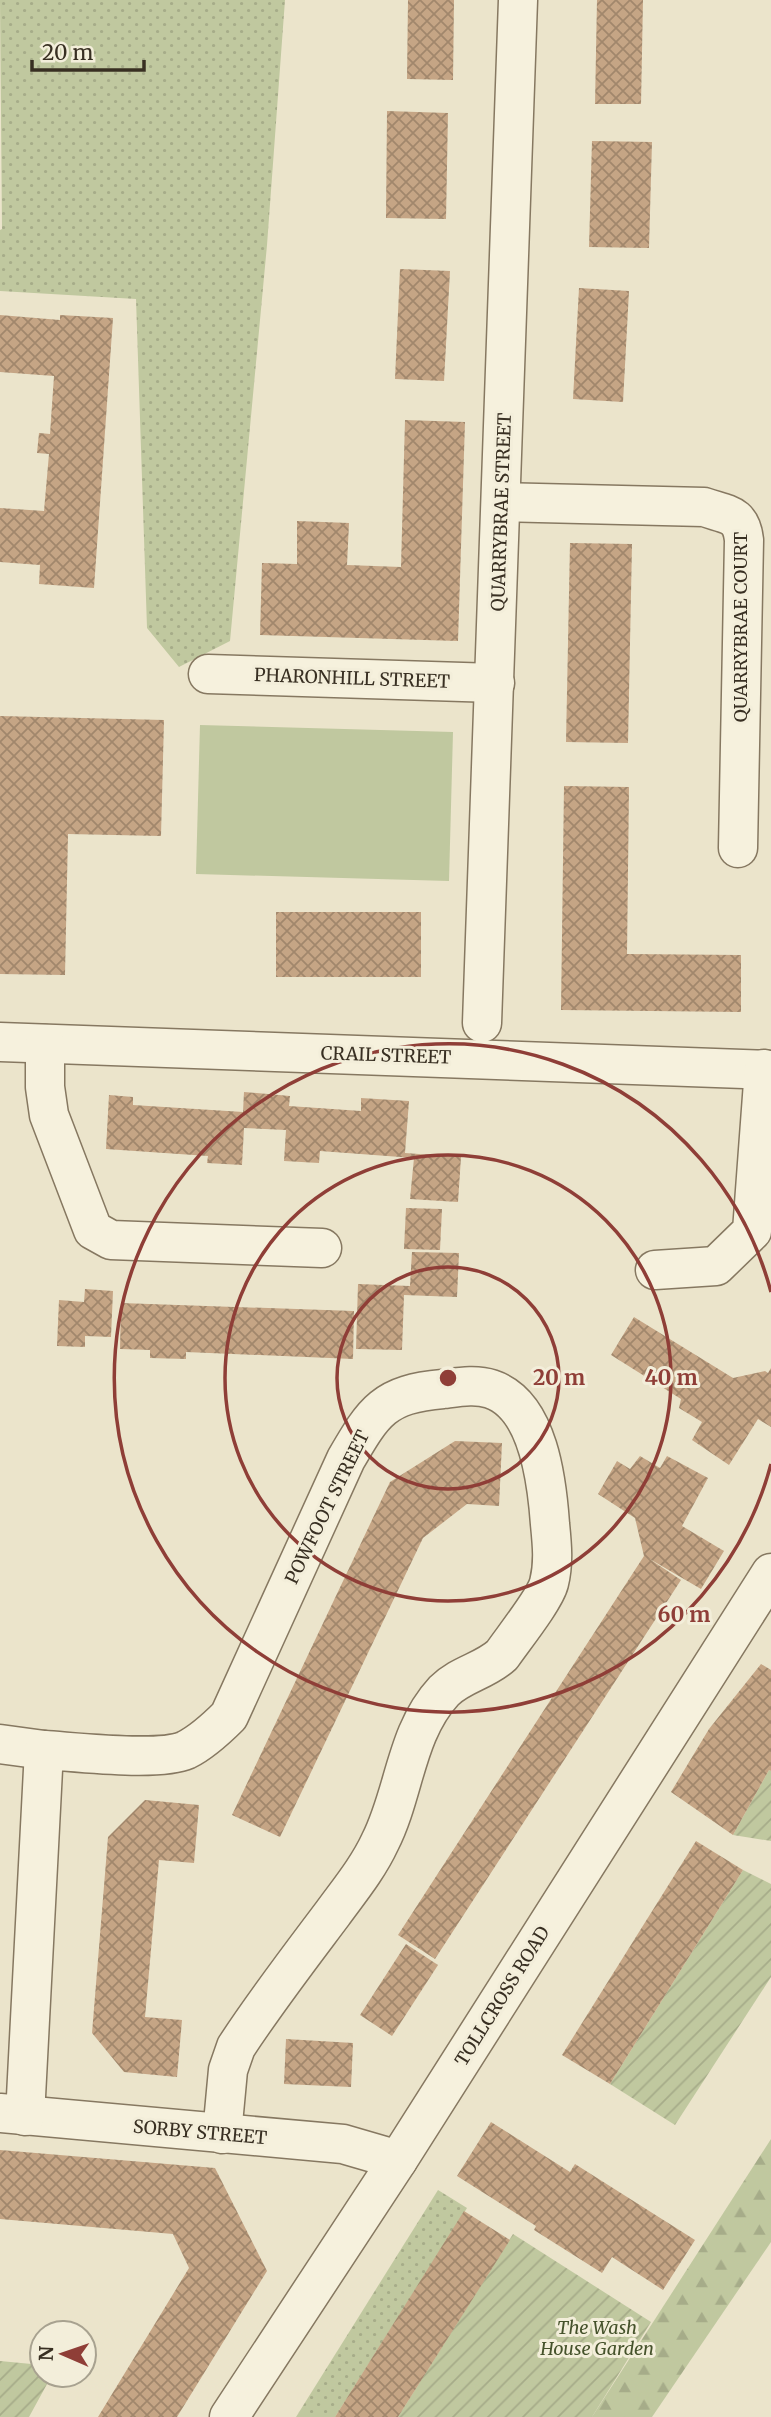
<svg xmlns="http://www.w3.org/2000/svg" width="771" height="2417" viewBox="0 0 771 2417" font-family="Merriweather,serif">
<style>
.grass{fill:url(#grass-dots)}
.forest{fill:url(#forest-firs)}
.garden{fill:url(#garden-furrows)}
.pitch{fill:#c0c89f}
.building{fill:url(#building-cross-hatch)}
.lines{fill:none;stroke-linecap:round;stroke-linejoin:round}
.minor-casing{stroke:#867861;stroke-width:41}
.minor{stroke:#f6f1dd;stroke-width:38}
.ring{fill:none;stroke:#8f3e37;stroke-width:3.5}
.labels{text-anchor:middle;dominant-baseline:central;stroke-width:6;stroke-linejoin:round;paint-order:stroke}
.street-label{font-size:18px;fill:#382f22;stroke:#f3eeda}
.park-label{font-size:18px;font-style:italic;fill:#45522b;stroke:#f3eeda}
.centre{fill:#8f3e37;stroke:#f3eeda;stroke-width:3.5}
.ring-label{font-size:21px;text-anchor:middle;font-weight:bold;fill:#8f3e37;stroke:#f3eeda;stroke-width:6;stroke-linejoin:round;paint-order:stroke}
</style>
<defs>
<pattern id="grass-dots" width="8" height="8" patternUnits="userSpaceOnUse" patternTransform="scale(1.75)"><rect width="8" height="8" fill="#c0c89f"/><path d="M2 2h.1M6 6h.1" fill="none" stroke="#a6ac89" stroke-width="1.8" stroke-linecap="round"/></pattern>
<pattern id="forest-firs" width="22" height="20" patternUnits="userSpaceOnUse" patternTransform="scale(1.75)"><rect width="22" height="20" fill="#c0c89f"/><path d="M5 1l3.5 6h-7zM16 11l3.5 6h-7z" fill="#a6ac89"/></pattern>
<pattern id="garden-furrows" width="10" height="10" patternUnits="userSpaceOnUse" patternTransform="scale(1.75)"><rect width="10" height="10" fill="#c0c89f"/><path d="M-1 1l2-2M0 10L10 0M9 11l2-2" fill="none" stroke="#a6ac89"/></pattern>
<pattern id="building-cross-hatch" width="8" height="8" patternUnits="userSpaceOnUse" patternTransform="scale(1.75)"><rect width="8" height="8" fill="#c5a585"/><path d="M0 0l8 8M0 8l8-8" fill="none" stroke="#a1876c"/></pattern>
</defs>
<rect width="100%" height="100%" fill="#ebe4cb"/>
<g class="grass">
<polygon points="0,0 285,0 267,245 230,641 179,667 147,628 136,299 0,291 0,230 2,229"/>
<polygon points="438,2190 467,2208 335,2417 296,2417"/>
</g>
<polygon class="forest" points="771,2139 771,2242 652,2417 592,2417"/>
<g class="garden">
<polygon points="769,1770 771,1771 771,1841 733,1835"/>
<polygon points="743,1870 771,1884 771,1977 675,2125 610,2084"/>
<polygon points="513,2234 651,2322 592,2417 398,2417"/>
<polygon points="0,2361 42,2365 42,2375 52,2375 29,2417 0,2417"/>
</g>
<polygon class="pitch" points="200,725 453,732 449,881 196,874"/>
<g class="building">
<polygon points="408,0 454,0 453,80 407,79"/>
<polygon points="597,0 643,0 641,104 595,104"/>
<polygon points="387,111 448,113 446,219 386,218"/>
<polygon points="592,141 652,142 649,248 589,247"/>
<polygon points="400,269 450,271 444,381 395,379"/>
<polygon points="579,288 629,291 623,402 573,399"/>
<polygon points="0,315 60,320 60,315 113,318 94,588 39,584 40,565 0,562 0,508 44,511 49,454 37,453 39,433 50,434 54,376 0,372"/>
<polygon points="405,420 465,422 458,641 260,635 262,563 297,564 297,521 349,523 347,565 401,567"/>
<polygon points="570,543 632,544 628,743 566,742"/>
<polygon points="0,716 164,720 161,836 68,834 65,975 0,974"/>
<polygon points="564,786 629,787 627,954 741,955 741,1012 561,1010"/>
<rect x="276" y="912" width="145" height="65"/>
<polygon points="244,1092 290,1096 289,1106 361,1111 361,1098 409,1101 405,1153 461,1157 458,1202 410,1199 414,1158 320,1151 319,1163 284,1161 286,1130 244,1128 242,1165 207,1163 208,1156 106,1149 109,1095 133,1097 133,1105 243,1112"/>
<polygon points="406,1208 442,1209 440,1250 404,1249"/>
<polygon points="412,1252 459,1253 457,1297 404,1295 402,1350 356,1349 358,1284 410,1286"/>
<polygon points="85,1289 113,1291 111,1337 85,1336 85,1347 57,1346 59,1300 84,1302"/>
<polygon points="121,1303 354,1311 353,1359 186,1352 186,1359 150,1358 150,1350 120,1349"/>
<polygon points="634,1317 733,1378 765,1371 768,1373 771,1368 771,1427 758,1419 729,1465 692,1440 702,1422 679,1408 681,1399 611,1355"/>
<polygon points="455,1441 502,1443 499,1506 467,1504 423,1538 280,1837 232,1815 390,1482"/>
<polygon points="640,1456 660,1468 667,1456 708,1478 682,1526 724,1551 701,1589 648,1558 681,1580 435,1959 398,1935 644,1556 635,1518 598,1494 617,1461 630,1469"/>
<polygon points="761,1664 771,1670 771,1771 769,1770 733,1835 671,1792 709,1729"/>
<polygon points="145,1800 199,1805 194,1863 159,1860 145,2017 182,2020 177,2077 124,2072 92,2033 108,1837"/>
<polygon points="696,1841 743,1870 610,2084 562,2055"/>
<polygon points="406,1944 438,1965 392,2036 360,2015"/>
<polygon points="286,2039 353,2043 351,2087 284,2084"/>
<polygon points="491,2122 570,2172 575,2164 695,2240 663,2290 612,2257 602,2273 534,2230 536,2226 457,2176"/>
<polygon points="0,2150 215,2168 267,2271 177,2417 98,2417 189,2268 173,2234 0,2219"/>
<polygon points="464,2211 510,2240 398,2417 335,2417"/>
</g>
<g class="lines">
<g class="minor-casing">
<g id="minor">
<path d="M502,502L704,507C727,515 741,513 744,540L738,848"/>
<polyline points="208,674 495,683"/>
<polyline points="482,1023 518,0"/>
<polyline points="0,1042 771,1070"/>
<polyline points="45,1044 45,1087 49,1115 93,1230 111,1240 322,1248"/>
<polyline points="655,1270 716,1266 752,1231 764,1069"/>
<polyline points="0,1744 44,1750"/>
<polyline points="0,2113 343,2144 398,2160"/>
<path d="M25,2116L44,1750C76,1752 159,1762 186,1750C202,1742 216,1729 229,1716L346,1459C374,1411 384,1394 443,1389C459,1387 476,1384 491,1389C539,1405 547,1482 550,1524C552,1544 554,1563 549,1583C545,1599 513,1639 502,1655C485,1671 461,1674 444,1691C405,1733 405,1793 380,1842C368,1868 349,1891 333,1913C300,1957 266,2001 236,2047L228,2070L222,2134"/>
<polyline points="229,2417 398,2160 771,1573"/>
</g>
</g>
<use href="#minor" class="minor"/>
</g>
<g class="ring">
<circle cx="448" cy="1378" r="111"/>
<circle cx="448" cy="1378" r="223"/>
<path d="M771 1464A334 334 0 1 1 771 1292"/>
</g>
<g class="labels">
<g class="street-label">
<text transform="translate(501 512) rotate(-88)">QUARRYBRAE STREET</text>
<text transform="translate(740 627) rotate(-90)">QUARRYBRAE COURT</text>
<text transform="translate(352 678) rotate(2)">PHARONHILL STREET</text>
<text transform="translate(386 1055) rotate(2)">CRAIL STREET</text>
<text transform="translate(327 1507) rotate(-64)">POWFOOT STREET</text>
<text transform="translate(502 1996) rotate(-58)">TOLLCROSS ROAD</text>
<text transform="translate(200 2132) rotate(5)">SORBY STREET</text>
</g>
<g class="park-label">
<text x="597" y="2327">The Wash<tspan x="597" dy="21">House Garden</tspan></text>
</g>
</g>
<circle cx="448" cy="1378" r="10" class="centre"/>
<g class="ring-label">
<text x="559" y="1385">20 m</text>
<text x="671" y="1385">40 m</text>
<text x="684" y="1622">60 m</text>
</g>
<g transform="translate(63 2354) rotate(272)"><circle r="33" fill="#f3eeda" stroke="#a8a290" stroke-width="2"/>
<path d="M0-5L12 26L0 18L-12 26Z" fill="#8f3e37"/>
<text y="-10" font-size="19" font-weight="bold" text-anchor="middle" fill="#382f22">N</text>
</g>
<path d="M32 60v10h112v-10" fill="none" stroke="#382f22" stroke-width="3.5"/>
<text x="42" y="60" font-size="21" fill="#382f22" stroke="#f3eeda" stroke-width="5" paint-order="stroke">20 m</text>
</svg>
